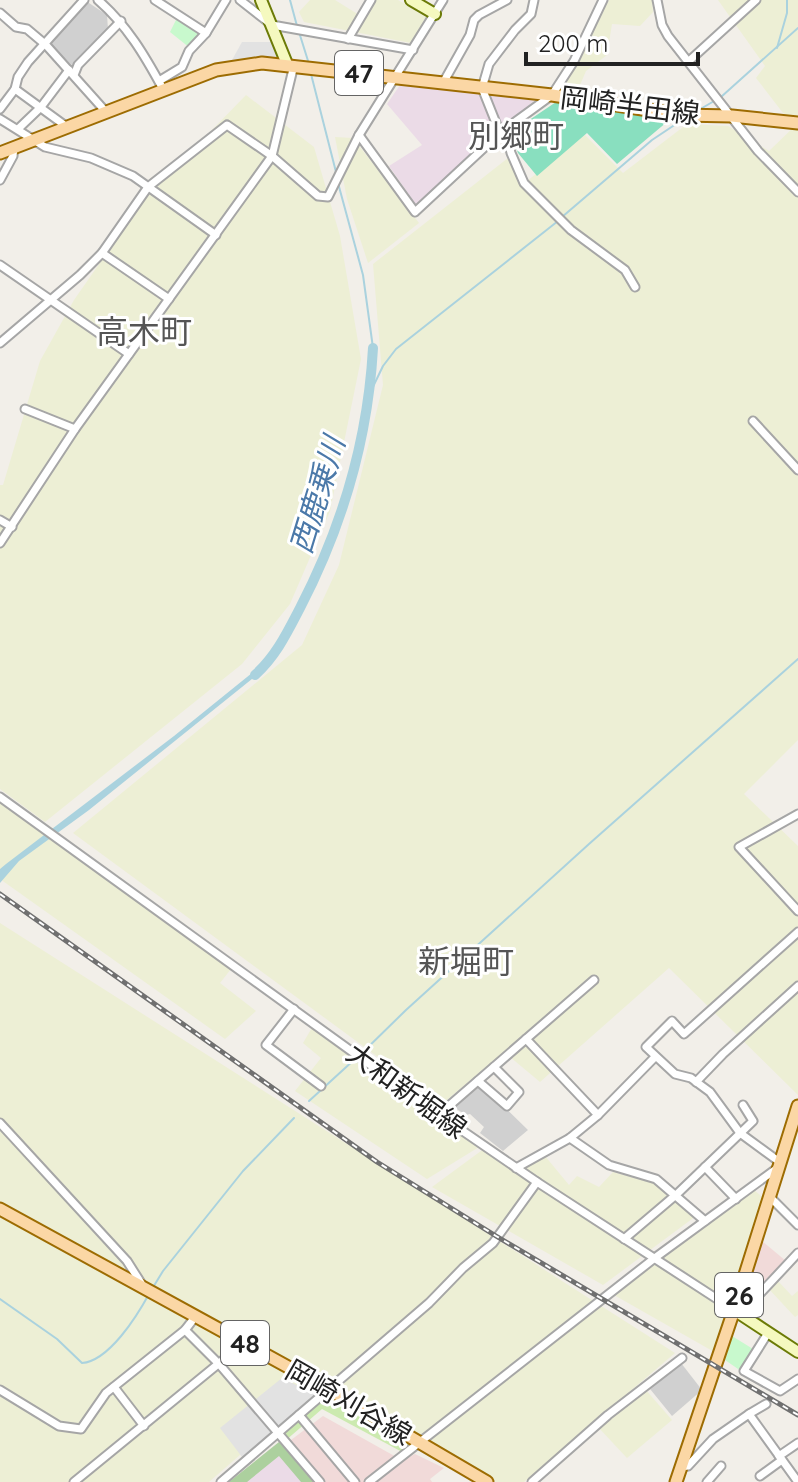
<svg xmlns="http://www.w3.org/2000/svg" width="798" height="1482" viewBox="0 0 798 1482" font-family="Quicksand,'Noto Sans JP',sans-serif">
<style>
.commercial{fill:#f1dad9}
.industrial{fill:#ebdbe7}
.religious{fill:#d0d0d0}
.farmland{fill:#edefd5}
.grass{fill:#cceab0}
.forest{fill:#acd09e}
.park{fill:#c8f9cd}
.pitch{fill:#89dfbf}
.parking{fill:#e2e2e2}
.water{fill:#aad2de}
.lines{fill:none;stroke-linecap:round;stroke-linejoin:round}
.stream{stroke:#aad2de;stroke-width:2}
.river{stroke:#aad2de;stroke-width:10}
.street-casing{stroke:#a6a6a6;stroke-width:11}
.secondary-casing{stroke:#6c7b07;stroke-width:14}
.primary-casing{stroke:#9d6c02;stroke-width:15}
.street{stroke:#fff;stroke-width:7}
.secondary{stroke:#f5f9bf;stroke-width:10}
.primary{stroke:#fbd7a5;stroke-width:11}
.rail-casing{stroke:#707070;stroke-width:5}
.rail{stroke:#fff;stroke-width:2;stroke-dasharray:6;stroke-linecap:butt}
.labels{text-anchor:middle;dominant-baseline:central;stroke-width:6;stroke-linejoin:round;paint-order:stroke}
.shield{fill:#fff;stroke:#646464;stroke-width:2}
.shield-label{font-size:26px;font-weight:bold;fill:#222}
.street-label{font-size:28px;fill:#222;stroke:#fff}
.water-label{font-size:30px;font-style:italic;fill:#4b79a9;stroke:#fff}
.quarter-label{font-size:32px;fill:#555;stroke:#fff}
</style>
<rect width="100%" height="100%" fill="#f2efe9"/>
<g class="commercial">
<polygon points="762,1241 786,1261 740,1306"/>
<polygon points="323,1416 398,1458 405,1459 415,1454 444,1468 430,1479 432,1482 321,1482 287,1443"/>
</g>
<g class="industrial">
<polygon points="400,85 535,100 416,205 389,166 422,145 387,104"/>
<polygon points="279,1442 316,1482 230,1482"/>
</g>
<g class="religious">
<polygon points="86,1 107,15 108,29 73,66 49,46"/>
<polygon points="478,1081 528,1130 503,1151 480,1133 484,1127 470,1114 466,1115 450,1105"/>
<polygon points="681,1363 702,1390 672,1416 646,1384"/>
</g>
<g class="farmland">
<polygon points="310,0 335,0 364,18 375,0 398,0 426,17 411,43 304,22 299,12"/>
<polygon points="609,0 652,0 653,12 640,26 612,24 607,55 586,71 577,92 559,92 574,69"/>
<polygon points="718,0 798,0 798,121 783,113 756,78 765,66"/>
<polygon points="246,95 314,147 340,236 361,359 330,511 290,604 242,664 45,822 0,789 0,485 3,485 40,361 74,300 143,201"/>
<polygon points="798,123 798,740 744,794 798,846 798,1095 669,968 540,1082 504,1052 442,1104 73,833 302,645 339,565 383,385 373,264 508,158 527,181 585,135 623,173 687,124 728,126 769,151"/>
<polygon points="335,137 353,138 419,223 368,263 347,199"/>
<polygon points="0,801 231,969 220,983 256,1011 225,1039 0,879"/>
<polygon points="0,923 675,1353 524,1482 496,1482 328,1378 209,1482 0,1482"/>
<polygon points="313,1026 479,1147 427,1179 295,1091 321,1058 303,1043"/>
<polygon points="485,1148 519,1172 545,1156 569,1185 577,1176 599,1187 613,1172 657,1184 696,1216 603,1285 432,1187"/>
<polygon points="754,1190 765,1199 716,1353 614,1295"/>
<polygon points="777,1280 792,1296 798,1291 798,1315 795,1317 768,1288"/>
<polygon points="645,1389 672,1420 627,1458 598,1427"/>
</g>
<polygon class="grass" points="332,1391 413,1446 404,1453 322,1409 285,1441 281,1437"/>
<polygon class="forest" points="279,1442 315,1482 301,1482 279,1456 247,1482 229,1482"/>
<g class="park">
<polygon points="177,18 202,34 190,48 170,32"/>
<polygon points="732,1336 753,1349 741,1371 725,1360"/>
</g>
<polygon class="pitch" points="562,98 617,108 611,114 620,109 674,116 617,164 587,133 537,176 518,153 510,133"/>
<g class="parking">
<polygon points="242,42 275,42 279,50 278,57 232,60"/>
<polygon points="282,1378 321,1397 278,1433 275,1430 242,1457 220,1428"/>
</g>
<polygon class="water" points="262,665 267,667 89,810 19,861 0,883 0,869 6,864 174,736"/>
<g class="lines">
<g class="stream">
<polyline points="290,0 297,26"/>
<polyline points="299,32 309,64"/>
<polyline points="777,48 787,13 787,0"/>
<polyline points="311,74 336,172"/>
<polyline points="697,111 721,97 798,28"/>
<polyline points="338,183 363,275 373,348"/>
<polyline points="562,217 652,140 682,120"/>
<polyline points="370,393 383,366 396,349 558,221"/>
<polyline points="360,1055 406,1010 589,844 798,659"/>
<polyline points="309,1101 355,1059"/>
<polyline points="152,1289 163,1271 243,1171 294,1118"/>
<path d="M0,1299L57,1339L82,1363C109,1361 137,1316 149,1294"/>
</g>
<path class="river" d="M255,675C276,656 287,633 300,608C342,527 368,439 373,348"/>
<g class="street-casing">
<g id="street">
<path d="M98,0C127,25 145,56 163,89"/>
<polyline points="155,0 206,33"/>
<polyline points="240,0 272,25 413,50"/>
<polyline points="534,0 531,14 515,30 489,64 482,88 500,133 506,132 511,153 524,183 571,230 625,270 635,287"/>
<polyline points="657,0 662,25 668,36 758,151 798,192"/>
<polyline points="0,13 16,27 27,29 46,45 106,112"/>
<polyline points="348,39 371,0"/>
<polyline points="689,61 756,0"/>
<polyline points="74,75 78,65 121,21"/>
<polyline points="159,81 182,67 189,51 206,33 226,0"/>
<polyline points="443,83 470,35 474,20 479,15 507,0"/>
<polyline points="15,89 67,127"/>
<polyline points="0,109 15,89 18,77 28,62 84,0"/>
<polyline points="0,119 45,147 91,158 133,176 216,235"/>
<polyline points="18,129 41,107 69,70"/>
<polyline points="359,135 415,212 500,133 552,95 574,61 603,0"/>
<polyline points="0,180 13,156 14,148"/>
<polyline points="102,253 169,299"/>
<polyline points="0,265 129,354"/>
<polyline points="0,343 80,275 102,253 148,187 227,125 272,156 318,196 328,197 359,135 443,0"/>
<polyline points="25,409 75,429"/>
<polyline points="753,421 798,470"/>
<polyline points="0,520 12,527"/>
<polyline points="0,543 75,429 272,156 294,65"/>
<polyline points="0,797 441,1116 537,1182 734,1310"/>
<polyline points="798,814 739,847 798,911"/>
<polyline points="294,1009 266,1045 321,1086"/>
<polyline points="526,1039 598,1115"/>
<polyline points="478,1081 507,1106 519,1092 494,1067"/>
<polyline points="696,1082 723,1054 798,986"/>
<polyline points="441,1116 450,1105 594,980"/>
<polyline points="0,1123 127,1261 141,1283"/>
<polyline points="570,1138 609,1165 656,1179 705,1221"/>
<polyline points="781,1163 740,1133 710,1092 691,1078 675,1074 646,1047 672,1021 684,1034 798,932"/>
<polyline points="705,1167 736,1199"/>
<polyline points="516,1168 570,1138 598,1115 655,1057"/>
<polyline points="770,1197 798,1225"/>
<polyline points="624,1239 677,1194 753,1121 743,1105"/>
<polyline points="740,1315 798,1253"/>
<polyline points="185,1330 219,1364 320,1482"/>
<polyline points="768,1333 744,1371 780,1391 798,1379"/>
<polyline points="114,1387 144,1426"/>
<polyline points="0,1390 59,1426 81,1429 106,1393 185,1330 192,1321"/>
<polyline points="766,1404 749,1414 798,1482"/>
<polyline points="299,1415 355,1482"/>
<polyline points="779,1456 798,1443"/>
<polyline points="681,1467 688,1466 713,1439 749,1414"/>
<polyline points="760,1476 782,1460"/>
<polyline points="74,1482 245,1342"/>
<polyline points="221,1482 429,1303 463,1268 493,1243 537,1182"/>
<polyline points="369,1482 656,1257 776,1169"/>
<polyline points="532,1482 608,1415 682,1358"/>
<polyline points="707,1482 721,1466"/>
</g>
</g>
<g class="secondary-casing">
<g id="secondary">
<polyline points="261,0 287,64"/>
<polyline points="411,0 435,14"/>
<polyline points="734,1310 798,1352"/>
</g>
</g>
<g class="primary-casing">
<g id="primary">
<polyline points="0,153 216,70 262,63 552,95 681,115 732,116 798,123"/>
<polyline points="0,1209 330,1390 487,1482"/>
<polyline points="676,1482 732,1316 798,1106"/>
</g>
</g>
<use href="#street" class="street"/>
<use href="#secondary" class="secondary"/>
<use href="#primary" class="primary"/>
<g class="rail-casing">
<polyline id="rail" points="0,894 377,1162 496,1236 798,1415"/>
</g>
<use href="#rail" class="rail"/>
</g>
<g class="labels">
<g class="shield">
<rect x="335" y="51" width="48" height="44" rx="6"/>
<rect x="715" y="1273" width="48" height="44" rx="6"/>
<rect x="221" y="1321" width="48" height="44" rx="6"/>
</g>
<g class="shield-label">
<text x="359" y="73">47</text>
<text x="739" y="1295">26</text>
<text x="245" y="1343">48</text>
</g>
<g class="street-label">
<text transform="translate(630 105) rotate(7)">岡崎半田線</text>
<text transform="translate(407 1090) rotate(36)">大和新堀線</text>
<text transform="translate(349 1402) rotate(30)">岡崎刈谷線</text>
</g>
<g class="water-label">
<text transform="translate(317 495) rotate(-73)">西鹿乗川</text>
</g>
<g class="quarter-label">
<text x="516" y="135">別郷町</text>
<text x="144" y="331">高木町</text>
<text x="466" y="961">新堀町</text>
</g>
</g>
<path d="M526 52v12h172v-12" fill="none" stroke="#222222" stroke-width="4"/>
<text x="538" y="52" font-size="24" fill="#222222" stroke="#ffffff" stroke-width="6" paint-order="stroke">200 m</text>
</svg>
